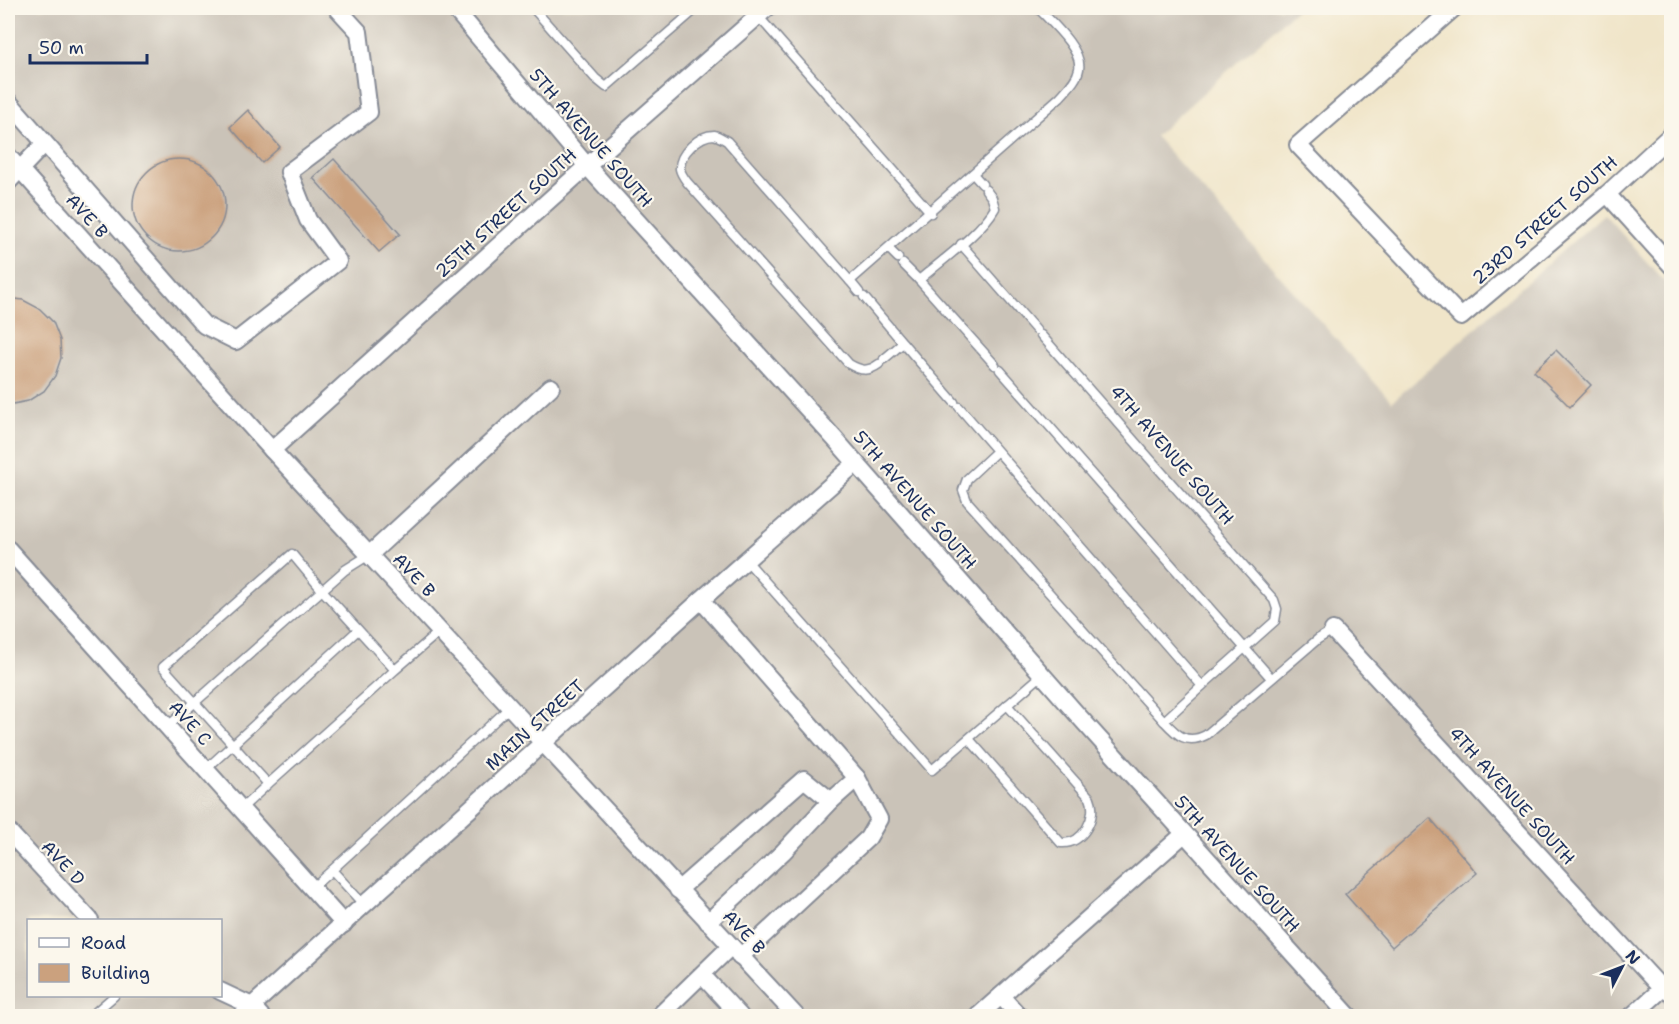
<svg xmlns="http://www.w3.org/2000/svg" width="1679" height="1024" viewBox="0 0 1679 1024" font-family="'Shantell Sans',sans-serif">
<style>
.industrial{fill:#cac3b8;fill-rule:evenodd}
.building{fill:#cba17e}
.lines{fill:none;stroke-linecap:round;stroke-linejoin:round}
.service-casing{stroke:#868a94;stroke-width:11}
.minor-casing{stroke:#868a94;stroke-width:20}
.service{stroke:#fff;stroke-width:8}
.minor{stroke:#fff;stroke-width:16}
.labels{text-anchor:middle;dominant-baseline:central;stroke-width:4.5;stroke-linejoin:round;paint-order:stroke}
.street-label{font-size:18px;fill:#1b2f5e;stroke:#fbf7ec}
</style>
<rect width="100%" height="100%" fill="#fbf7ec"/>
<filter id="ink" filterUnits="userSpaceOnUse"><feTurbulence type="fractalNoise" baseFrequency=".0167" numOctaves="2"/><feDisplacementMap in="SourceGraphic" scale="12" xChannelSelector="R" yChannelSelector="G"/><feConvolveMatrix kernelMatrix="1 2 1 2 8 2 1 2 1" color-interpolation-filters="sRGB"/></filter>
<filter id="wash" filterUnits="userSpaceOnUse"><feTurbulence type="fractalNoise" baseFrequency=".008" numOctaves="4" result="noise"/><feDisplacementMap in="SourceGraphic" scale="24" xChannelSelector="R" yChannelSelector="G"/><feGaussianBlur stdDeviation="1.35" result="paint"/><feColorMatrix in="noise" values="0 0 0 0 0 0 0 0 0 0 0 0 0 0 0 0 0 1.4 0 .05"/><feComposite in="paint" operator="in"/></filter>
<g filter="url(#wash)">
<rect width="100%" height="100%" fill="#f0e5c9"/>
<path class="industrial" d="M8,8H1298L1155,136L1392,402L1604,214L1671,289V1016H8ZM28,920H220V996H28Z"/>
<g id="blocks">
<g class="building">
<polygon points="248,110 280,147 262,163 230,127"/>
<polygon points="334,159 400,234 379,252 313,178"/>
<circle cx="179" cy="205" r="46"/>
<polygon points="8,298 23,300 40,309 53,322 60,340 61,358 55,376 44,391 28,401 8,405"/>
<polygon points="1556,350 1591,385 1570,407 1534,371"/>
<polygon points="1430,818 1477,873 1392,947 1345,894"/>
</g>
</g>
</g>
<g filter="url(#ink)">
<use href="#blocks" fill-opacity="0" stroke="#868a94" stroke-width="1.5"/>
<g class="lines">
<g class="service-casing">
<g id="service">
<polyline points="533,8 595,78 606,87 697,8"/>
<polyline points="751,8 931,213"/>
<polyline points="973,174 982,184"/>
<polyline points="961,244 1036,330"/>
<polyline points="889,249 898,258"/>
<path d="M903,264L919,280C941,261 981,233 995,208L992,198L986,190"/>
<polyline points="919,280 995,365"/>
<polyline points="850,281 859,292"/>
<polyline points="864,297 903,343 884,359"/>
<polyline points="1041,335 1274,600 1277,609 1275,621 1202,686"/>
<polyline points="903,343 954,402"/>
<path d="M879,364C868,372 861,371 849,364L687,182C684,178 681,174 680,169C679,154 699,135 714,135C719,136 723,139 727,141L850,281L1060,97C1067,89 1077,80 1079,69C1083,50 1050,21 1038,8"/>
<polyline points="1000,370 1271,678"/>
<polyline points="959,407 1202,686 1164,721 967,501 963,490 967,479 997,451"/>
<polyline points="747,561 932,770 1042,675"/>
<polyline points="395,670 268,784 163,667 292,554 322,590 395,670 440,631"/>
<path d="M1164,721C1177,735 1186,745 1206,735L1318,639L1333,630"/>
<polyline points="167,727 345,570 369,555"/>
<path d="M969,739L1061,843C1083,845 1098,816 1090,798L1007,705"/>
<polyline points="206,769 358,630"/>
<polyline points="241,809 268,784"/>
<polyline points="312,888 332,870"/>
<polyline points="364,905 332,870 510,707"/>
<polyline points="1662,989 1672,1000"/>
<polyline points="91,1016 114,996"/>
</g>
</g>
<g class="minor-casing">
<g id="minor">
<polyline points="454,8 587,166 834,438 1075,712 1349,1016"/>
<polyline points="1454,8 1298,145 1461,317 1607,194 1672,134"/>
<polyline points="8,101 204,325 236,341 338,261 308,220 289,172 369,112 359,32 337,8"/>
<polyline points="8,156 272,450 796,1016"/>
<polyline points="8,182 44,144"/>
<polyline points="1607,194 1672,266"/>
<polyline points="272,450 587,166 767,8"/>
<polyline points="8,549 344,924"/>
<polyline points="369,555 551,387"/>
<polyline points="701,600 857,778 831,801 783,852 708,922"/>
<polyline points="1333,630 1662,989"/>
<polyline points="8,831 90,920"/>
<polyline points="678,890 804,779 831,801"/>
<polyline points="740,957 868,838 879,819 857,778"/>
<polyline points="702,975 740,1016"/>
<polyline points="220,991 252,1006 261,1016"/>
<polyline points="1001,996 1019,1016"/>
<polyline points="241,1016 701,600 856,463"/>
<polyline points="659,1016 731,946"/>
<polyline points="978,1016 1184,834"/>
<polyline points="1632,1016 1672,980"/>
</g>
</g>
<use href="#service" class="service"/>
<use href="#minor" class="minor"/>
</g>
</g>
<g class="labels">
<g class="street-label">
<text transform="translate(591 138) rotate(49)">5TH AVENUE SOUTH</text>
<text transform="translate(506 213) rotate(-42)">25TH STREET SOUTH</text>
<text transform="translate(87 216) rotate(48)">AVE B</text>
<text transform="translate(1545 220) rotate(-41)">23RD STREET SOUTH</text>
<text transform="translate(1172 455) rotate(49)">4TH AVENUE SOUTH</text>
<text transform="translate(915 500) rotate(49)">5TH AVENUE SOUTH</text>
<text transform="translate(414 575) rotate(47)">AVE B</text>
<text transform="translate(190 723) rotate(48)">AVE C</text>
<text transform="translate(535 725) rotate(-42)">MAIN STREET</text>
<text transform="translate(1512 796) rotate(48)">4TH AVENUE SOUTH</text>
<text transform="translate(63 863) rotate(47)">AVE D</text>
<text transform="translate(1237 864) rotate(48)">5TH AVENUE SOUTH</text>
<text transform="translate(744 932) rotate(47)">AVE B</text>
</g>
</g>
<rect width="1679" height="1024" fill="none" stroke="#fbf7ec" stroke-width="30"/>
<rect x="27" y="919" width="195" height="78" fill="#fbf7ec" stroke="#a1a7b3" stroke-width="1.5"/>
<rect x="39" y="938" width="30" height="9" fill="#ffffff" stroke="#a1a7b3" stroke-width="1.5"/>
<text x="81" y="949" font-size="18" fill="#1b2f5e">Road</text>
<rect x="39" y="964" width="30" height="18" fill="#cba17e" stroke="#a1a7b3" stroke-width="1.5"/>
<text x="81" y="979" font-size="18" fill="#1b2f5e">Building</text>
<g transform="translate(1622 967) rotate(48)" stroke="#fbf7ec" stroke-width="4.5" paint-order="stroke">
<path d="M0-4.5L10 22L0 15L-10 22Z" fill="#1b2f5e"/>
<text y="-9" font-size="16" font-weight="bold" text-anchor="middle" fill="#1b2f5e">N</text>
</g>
<path d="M30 54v9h117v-9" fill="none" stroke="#1b2f5e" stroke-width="3"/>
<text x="39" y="54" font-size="18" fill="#1b2f5e" stroke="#fbf7ec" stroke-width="4.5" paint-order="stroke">50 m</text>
</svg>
